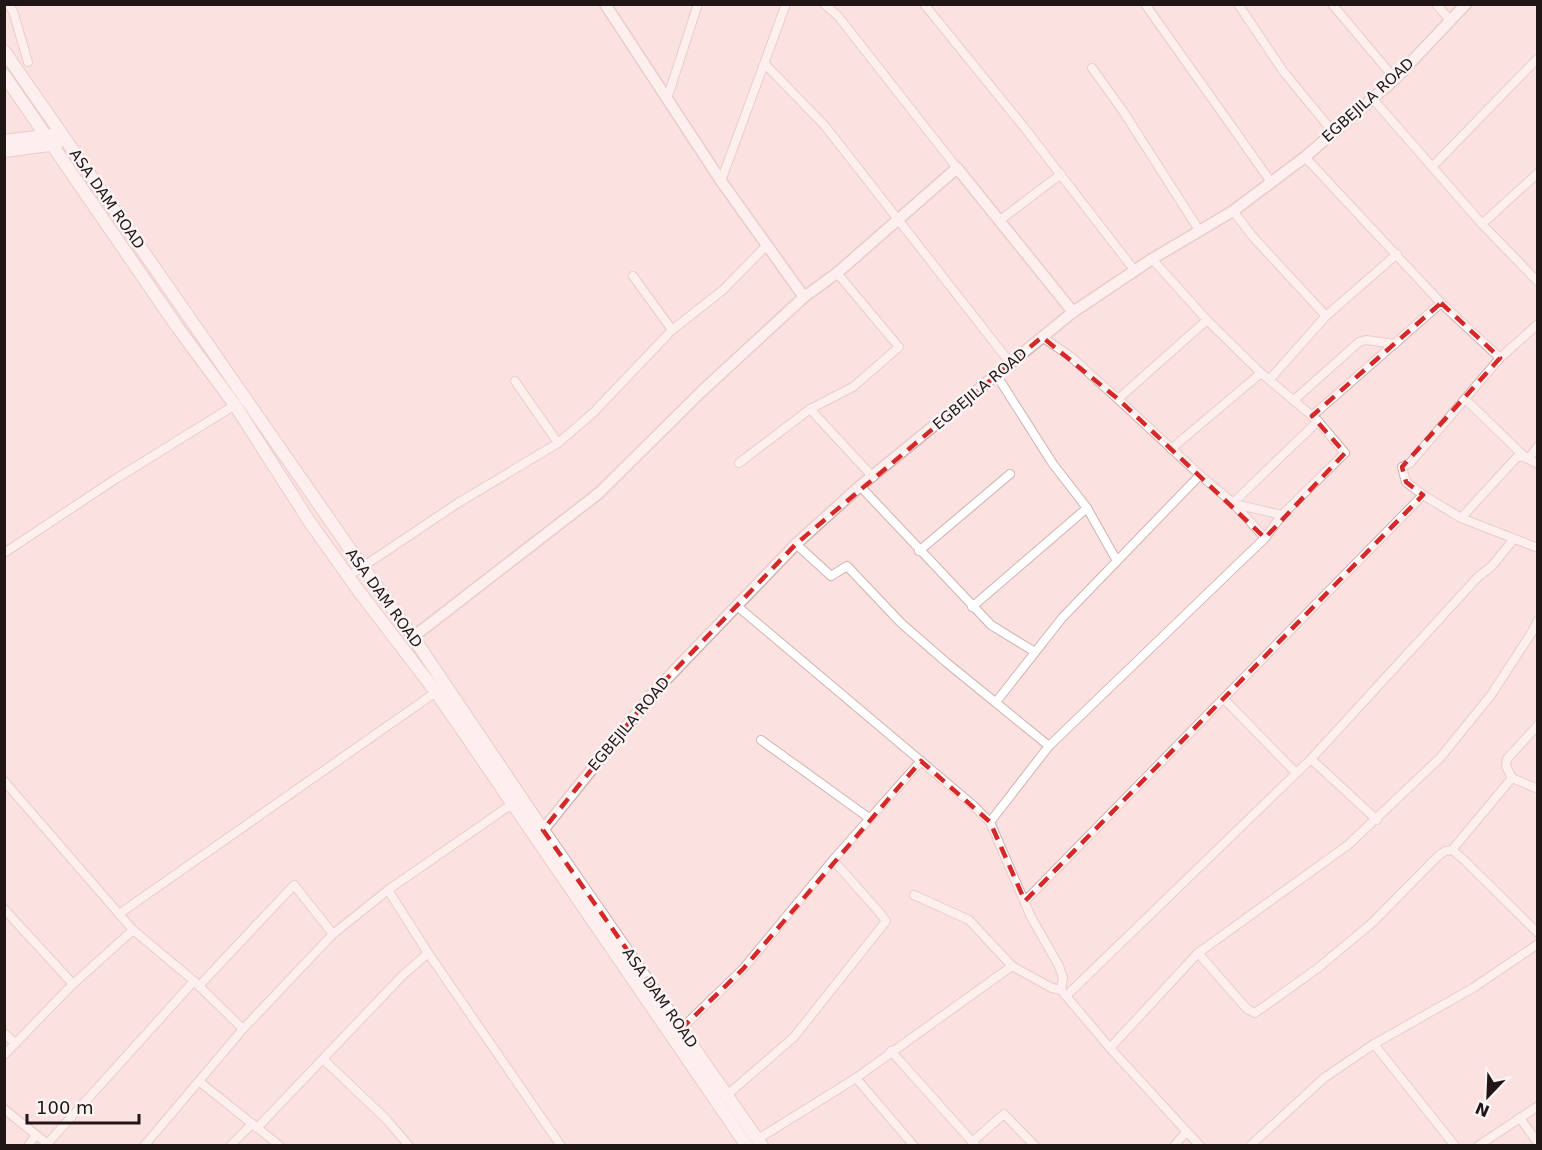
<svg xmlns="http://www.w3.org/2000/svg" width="1542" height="1150" viewBox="0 0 1542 1150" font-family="'DejaVu Sans',sans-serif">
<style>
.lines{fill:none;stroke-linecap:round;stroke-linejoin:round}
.street-casing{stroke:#d0b2b0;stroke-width:10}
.secondary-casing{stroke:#d0b2b0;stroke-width:13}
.primary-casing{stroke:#d0b2b0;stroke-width:14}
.street{stroke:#fff;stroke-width:8}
.secondary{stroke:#fff;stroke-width:10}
.primary{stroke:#fff;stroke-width:12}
.marked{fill:none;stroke:#d62828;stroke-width:4.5;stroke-dasharray:12 8;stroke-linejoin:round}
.labels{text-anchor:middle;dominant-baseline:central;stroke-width:5;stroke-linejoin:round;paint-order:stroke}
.street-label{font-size:15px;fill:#211616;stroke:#fbf4f4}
</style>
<rect width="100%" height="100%" fill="#fbe2e0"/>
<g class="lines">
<g class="street-casing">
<g id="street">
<polyline points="8,4 13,11 28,62"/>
<polyline points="824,4 838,16 957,168"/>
<polyline points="924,4 1023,126 1135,271"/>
<polyline points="1145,4 1271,182"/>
<polyline points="1238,4 1283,71 1333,132"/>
<polyline points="1332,4 1395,79"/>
<polyline points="1436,4 1450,20"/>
<polyline points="765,64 825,126 1011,364"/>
<polyline points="1092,68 1123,111 1199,230"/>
<polyline points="1372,98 1482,224 1538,282"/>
<polyline points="667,99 698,4"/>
<polyline points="1305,157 1441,303 1500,358"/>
<polyline points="1433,166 1538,58"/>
<polyline points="721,181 786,4"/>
<polyline points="1233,211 1254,238 1326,316"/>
<polyline points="999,221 1061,174"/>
<polyline points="1482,224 1538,173"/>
<polyline points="633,276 672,330"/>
<polyline points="1042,337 1070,356 1118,399 1200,475 1233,503 1265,538"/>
<polyline points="1270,379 1326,316 1397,254"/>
<polyline points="515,381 558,443"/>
<polyline points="1118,399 1207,320"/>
<polyline points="1465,399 1526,458 1538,464"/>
<polyline points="1294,400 1359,342 1366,340 1395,344"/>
<polyline points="810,409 873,477"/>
<polyline points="1312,416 1441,303"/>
<polyline points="1171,449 1261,373"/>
<polyline points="739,463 810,409 853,387 899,347 837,273"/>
<polyline points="860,486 991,625 1035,652"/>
<polyline points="1423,495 1406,482 1402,467 1410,463 1500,358 1538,324"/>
<polyline points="1233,503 1318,421"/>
<polyline points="1234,504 1282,515"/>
<polyline points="1087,508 1117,561"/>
<polyline points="1461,518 1517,457 1530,457 1538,446"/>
<polyline points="796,544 831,576 847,566 901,623 947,663 1049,746"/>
<polyline points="919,551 1010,474"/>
<polyline points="4,553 114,480 235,405"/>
<polyline points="349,576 458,503 558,443 593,413 672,330 723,290 766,246"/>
<polyline points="737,606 973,805 990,822 1031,917 1059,966 1063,978 1061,990 1110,1048 1200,1146"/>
<polyline points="972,607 1087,508 1053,464 997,376"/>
<polyline points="1224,699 1296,773"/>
<polyline points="996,702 1062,618 1200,475"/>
<polyline points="761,740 869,818"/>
<polyline points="1311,759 1377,820"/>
<polyline points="1512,778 1506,766 1507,759 1538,725"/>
<polyline points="4,781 133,930 194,981 243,1029"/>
<polyline points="990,822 1049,746 1265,538 1282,515 1345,453 1318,421 1261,373 1207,320 1152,259"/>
<polyline points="1452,850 1463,859 1538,933"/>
<polyline points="388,890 428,953 561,1146"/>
<polyline points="914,895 969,920 1012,966"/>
<polyline points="1025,901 1423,495 1461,518 1538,548"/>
<polyline points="4,909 73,984"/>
<polyline points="119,914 436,692"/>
<polyline points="1198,953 1247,1009 1255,1013 1318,968 1372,923 1438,856 1445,851 1452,850 1512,778 1538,789"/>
<polyline points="199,986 294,885 333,934"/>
<polyline points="1066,996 1311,759 1478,577 1492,566 1513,540"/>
<polyline points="682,1028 743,969 833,860 921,761"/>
<polyline points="4,1033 15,1043"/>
<polyline points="1374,1044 1455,1146"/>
<polyline points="1110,1048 1198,953 1348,845 1440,758 1491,695 1532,632 1538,620"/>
<polyline points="891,1051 976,1146"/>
<polyline points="4,1055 73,984 133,930"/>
<polyline points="323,1059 387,1120 409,1146"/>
<polyline points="856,1078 914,1146"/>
<polyline points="200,1082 280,1146"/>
<polyline points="727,1095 794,1037 886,921 879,912 833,860"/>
<polyline points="4,1109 50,1146"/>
<polyline points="1520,1118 1538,1143"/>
<polyline points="257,1128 402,976 428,953"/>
<polyline points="758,1139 856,1078 1012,966 1052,988 1061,990"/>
<polyline points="972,1142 1004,1114 1035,1146"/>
<polyline points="47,1144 194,981"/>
<polyline points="28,1146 36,1135"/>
<polyline points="144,1146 243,1029 333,934 388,890 512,804"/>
<polyline points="230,1146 252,1124"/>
<polyline points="1174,1146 1186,1132"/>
<polyline points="1250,1146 1324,1078 1374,1044 1473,988 1538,944"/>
<polyline points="1478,1146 1538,1106"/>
</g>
</g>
<g class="secondary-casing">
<g id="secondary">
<polyline points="605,4 721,181 804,297"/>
<polyline points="413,637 599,493 702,391 804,297 837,273 957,168 1073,312"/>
<polyline points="543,830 653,693 796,544 860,486 1073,312 1152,259 1233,211 1305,157 1395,79 1466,4"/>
</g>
</g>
<g class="primary-casing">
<g id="primary">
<polyline points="4,51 352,552 413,637 543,830 762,1146"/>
<polyline points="4,75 178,328 235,405 309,521 358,590 436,692 747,1146"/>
<polyline points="4,141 54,135"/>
<polyline points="4,151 57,144"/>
</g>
</g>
<use href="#street" class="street"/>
<use href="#secondary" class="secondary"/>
<use href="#primary" class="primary"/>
</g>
<path d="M0 0H1542V1150H0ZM1441,303L1500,358L1402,467L1406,482L1423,495L1025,901L990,822L921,761L743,969L682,1028L543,830L653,693L796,544L1042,337L1118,399L1265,538L1345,453L1312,416Z" fill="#fbe2e0" fill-opacity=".55" fill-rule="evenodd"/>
<path class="marked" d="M1441,303L1500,358L1402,467L1406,482L1423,495L1025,901L990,822L921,761L743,969L682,1028L543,830L653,693L796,544L1042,337L1118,399L1265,538L1345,453L1312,416Z"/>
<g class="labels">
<g class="street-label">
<text transform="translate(1368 100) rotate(-42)">EGBEJILA ROAD</text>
<text transform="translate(107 199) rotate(55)">ASA DAM ROAD</text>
<text transform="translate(980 389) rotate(-40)">EGBEJILA ROAD</text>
<text transform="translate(384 598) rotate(54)">ASA DAM ROAD</text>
<text transform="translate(629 724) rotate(-50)">EGBEJILA ROAD</text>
<text transform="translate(660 998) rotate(55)">ASA DAM ROAD</text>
</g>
</g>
<rect width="1542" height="1150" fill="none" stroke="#211616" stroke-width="12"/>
<g transform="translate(1488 1096) rotate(203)" stroke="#fbf4f4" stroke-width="4.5" paint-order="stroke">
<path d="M0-4.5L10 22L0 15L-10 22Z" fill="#211616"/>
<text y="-9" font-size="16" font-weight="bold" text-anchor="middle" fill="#211616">N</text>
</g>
<path d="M27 1114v9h112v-9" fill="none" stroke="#211616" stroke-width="3"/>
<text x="36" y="1114" font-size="18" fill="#211616" stroke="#fbf4f4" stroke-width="4.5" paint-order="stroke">100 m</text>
</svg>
